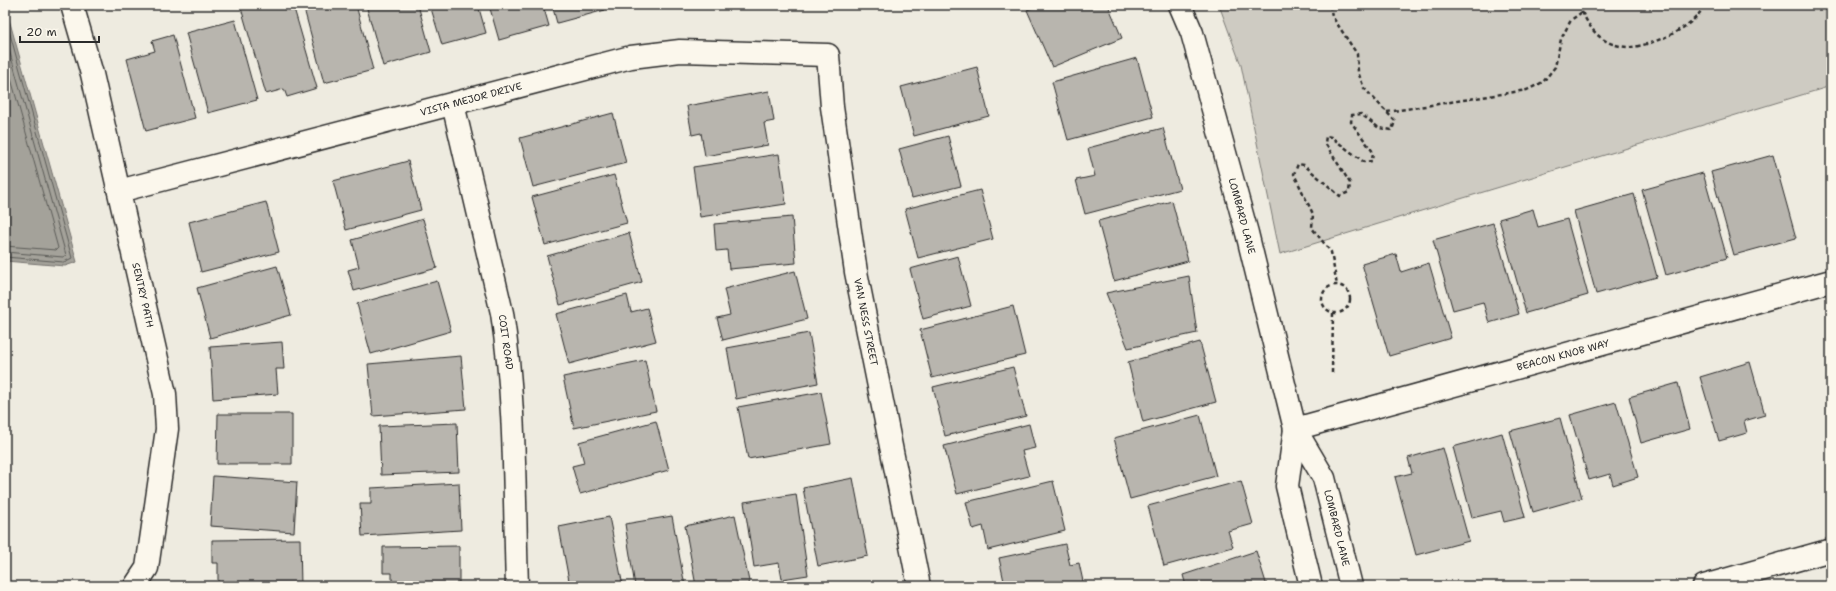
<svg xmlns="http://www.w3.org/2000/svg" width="1836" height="591" viewBox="0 0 1836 591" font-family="'Shantell Sans',sans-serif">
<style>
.green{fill:#cecbc2;stroke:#7c7b76}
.water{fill:#a4a29a;stroke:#74726e}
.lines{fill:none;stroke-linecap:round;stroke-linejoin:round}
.shore{stroke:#5b5b57;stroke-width:1}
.building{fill:#b8b5ae;stroke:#2b2b2b}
.minor-casing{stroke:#2b2b2b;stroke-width:25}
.path{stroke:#2b2b2b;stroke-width:2.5;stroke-dasharray:4 3;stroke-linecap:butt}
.minor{stroke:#fbf7ec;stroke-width:22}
.labels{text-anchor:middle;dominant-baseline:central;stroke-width:3.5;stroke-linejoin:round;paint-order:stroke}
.street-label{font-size:10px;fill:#2b2b2b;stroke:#fbf7ec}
</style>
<rect width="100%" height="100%" fill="#eeebe0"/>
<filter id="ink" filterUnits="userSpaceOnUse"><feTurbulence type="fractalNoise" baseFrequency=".025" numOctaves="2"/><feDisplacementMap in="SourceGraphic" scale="8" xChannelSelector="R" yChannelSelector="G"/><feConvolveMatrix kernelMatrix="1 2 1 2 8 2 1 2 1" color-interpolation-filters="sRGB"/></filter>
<g filter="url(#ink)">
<polygon class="green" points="1219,5 1831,5 1831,86 1280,254 1241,65"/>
<polygon class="water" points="5,5 77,262 65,266 5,261"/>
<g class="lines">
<g class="shore">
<polyline points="5,16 72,258 64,262 5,257"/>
<polyline points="5,35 66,255 63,257 5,252"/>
<polyline points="5,57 58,248 56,250 5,246"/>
</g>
</g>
<g class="building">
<polygon points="252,5 293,5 317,88 287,97 284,89 266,94 241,8"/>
<polygon points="303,5 356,5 373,70 324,83"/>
<polygon points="366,5 418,5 431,52 383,66"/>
<polygon points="430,5 478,5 486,33 442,45"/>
<polygon points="489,5 543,5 549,26 499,40"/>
<polygon points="552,5 604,5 605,10 557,23"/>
<polygon points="1039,5 1108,5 1122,38 1052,67 1027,10"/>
<polygon points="235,20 257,100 208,113 186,33"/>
<polygon points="173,35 195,118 146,131 127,59 155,51 152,41"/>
<polygon points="1137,58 1153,117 1068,140 1052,82"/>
<polygon points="977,67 989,116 914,136 901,87"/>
<polygon points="769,91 774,121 764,123 768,145 705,156 701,133 692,135 687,106"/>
<polygon points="613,113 626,163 533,187 520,138"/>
<polygon points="1163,128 1180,189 1085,214 1076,180 1095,176 1088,148"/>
<polygon points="948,136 961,186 912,198 899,149"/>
<polygon points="779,154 786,204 700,217 693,167"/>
<polygon points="1773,155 1796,238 1734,255 1711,172"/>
<polygon points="408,161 421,210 346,230 333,181"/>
<polygon points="1703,173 1727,258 1666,275 1642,190"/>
<polygon points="614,175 627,223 545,245 532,197"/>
<polygon points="980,190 993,239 918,258 905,209"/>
<polygon points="1634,194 1657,277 1596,294 1574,211"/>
<polygon points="1172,201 1188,261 1114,281 1098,221"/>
<polygon points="266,202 279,252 201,272 189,222"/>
<polygon points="1533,209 1538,227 1567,219 1588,295 1526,313 1499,219"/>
<polygon points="792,217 796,263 729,269 727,250 716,251 714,224"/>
<polygon points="423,219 437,268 354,291 348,270 359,267 352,240"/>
<polygon points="1493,223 1519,314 1489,323 1483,302 1453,310 1433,240"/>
<polygon points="629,233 642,282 560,305 547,256"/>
<polygon points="1396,254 1401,272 1429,263 1451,338 1389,356 1362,264"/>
<polygon points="958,256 971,306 923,319 910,269"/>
<polygon points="277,266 291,315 210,338 197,288"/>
<polygon points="795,271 807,319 723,340 717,318 730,315 724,289"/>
<polygon points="1189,276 1197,333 1128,348 1106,293"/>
<polygon points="437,281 451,331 371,354 357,304"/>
<polygon points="627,295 631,312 647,308 656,341 569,364 556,314"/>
<polygon points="1013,306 1025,355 932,378 920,330"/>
<polygon points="809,333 818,383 736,399 727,348"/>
<polygon points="282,342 284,369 276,369 278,394 213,399 210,347"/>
<polygon points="1200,342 1216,402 1143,422 1128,362"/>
<polygon points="461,356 466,409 373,416 368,364"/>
<polygon points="645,360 656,411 574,428 563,377"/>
<polygon points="1750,362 1765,415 1744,421 1747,433 1719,441 1700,377"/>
<polygon points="1013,367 1026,416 945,436 933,387"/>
<polygon points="1678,383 1690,429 1641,443 1629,397"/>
<polygon points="821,392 831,444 748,459 738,407"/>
<polygon points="1616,402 1638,477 1613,485 1610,474 1589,480 1570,415"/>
<polygon points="218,414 292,414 292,464 217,464"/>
<polygon points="1200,415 1216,476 1130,499 1114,438"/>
<polygon points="1560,418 1582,498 1533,512 1510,431"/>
<polygon points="656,421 669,470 580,494 572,466 584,463 579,442"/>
<polygon points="457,423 459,472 381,475 379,426"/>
<polygon points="1029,424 1035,448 1022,451 1029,476 957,494 944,446"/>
<polygon points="1502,433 1525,517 1504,522 1501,511 1472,518 1453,447"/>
<polygon points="1443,448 1469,541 1416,555 1395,477 1412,473 1408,458"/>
<polygon points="213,476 297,482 294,532 210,526"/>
<polygon points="853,478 868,556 818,566 803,488"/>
<polygon points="1053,481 1065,531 988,550 983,526 973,529 966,502"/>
<polygon points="1241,481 1253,524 1228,531 1233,547 1164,566 1148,506"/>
<polygon points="459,483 461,530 362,536 360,504 371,504 371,488"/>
<polygon points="796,494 808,575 782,579 779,563 754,567 744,502"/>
<polygon points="735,515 750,586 719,586 719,583 696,586 685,526"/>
<polygon points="672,516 685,586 635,586 625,524"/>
<polygon points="609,517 623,586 570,586 559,527"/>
<polygon points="300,539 301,586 218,586 218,563 212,563 212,540"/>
<polygon points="1065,544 1070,565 1079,563 1084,586 1005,586 999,558"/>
<polygon points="459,546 459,586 392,586 392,573 383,573 383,547"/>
<polygon points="1256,551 1267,586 1186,586 1183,575"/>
</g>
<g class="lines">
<g class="minor-casing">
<g id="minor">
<polyline points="72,5 92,74 165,394 167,429 147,568 135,586"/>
<polyline points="1180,5 1192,33 1247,233 1295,429 1324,478 1351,586"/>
<path d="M453,104L502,313C516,403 514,495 517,586"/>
<polyline points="119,191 631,57 680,51 828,55 832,107 856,272 919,586"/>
<polyline points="1295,429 1831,281"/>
<polyline points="1295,429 1287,486 1311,586"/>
<polyline points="1704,586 1831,550"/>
</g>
</g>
<g class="path">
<polyline points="1330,5 1332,16 1357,54 1358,72 1364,88 1395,121 1392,130 1379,128 1361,114 1352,115 1351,122 1373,152 1372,161 1364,162 1331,137 1326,136 1325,143 1350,183 1349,192 1340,196 1304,165 1298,164 1294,174 1313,214 1312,228 1331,252 1337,285"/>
<path d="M1583,5L1582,12C1588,24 1595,36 1608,42C1613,45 1626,48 1632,47C1653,45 1696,27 1704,5"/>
<polyline points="1387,112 1527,90 1543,82 1555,67 1561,39 1571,20 1582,12"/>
<circle cx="1336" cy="299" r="14"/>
<polyline points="1332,373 1333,313"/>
</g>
<use href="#minor" class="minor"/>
</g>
</g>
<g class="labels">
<g class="street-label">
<text transform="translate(471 99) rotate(-15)">VISTA MEJOR DRIVE</text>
<text transform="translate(1242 216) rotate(75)">LOMBARD LANE</text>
<text transform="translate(143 295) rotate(77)">SENTRY PATH</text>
<text transform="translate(866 322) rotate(79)">VAN NESS STREET</text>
<text transform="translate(506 342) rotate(82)">COIT ROAD</text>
<text transform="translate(1563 355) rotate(-15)">BEACON KNOB WAY</text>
<text transform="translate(1337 528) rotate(76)">LOMBARD LANE</text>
</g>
</g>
<rect width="1836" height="591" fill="none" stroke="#fbf7ec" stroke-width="20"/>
<rect x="10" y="10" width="1816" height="571" fill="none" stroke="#2b2b2b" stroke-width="1.5" filter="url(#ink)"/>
<path d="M20 36v6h79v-6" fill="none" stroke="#2b2b2b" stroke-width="2"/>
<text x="26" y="36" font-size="12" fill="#2b2b2b" stroke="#fbf7ec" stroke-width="3" paint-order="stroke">20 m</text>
</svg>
